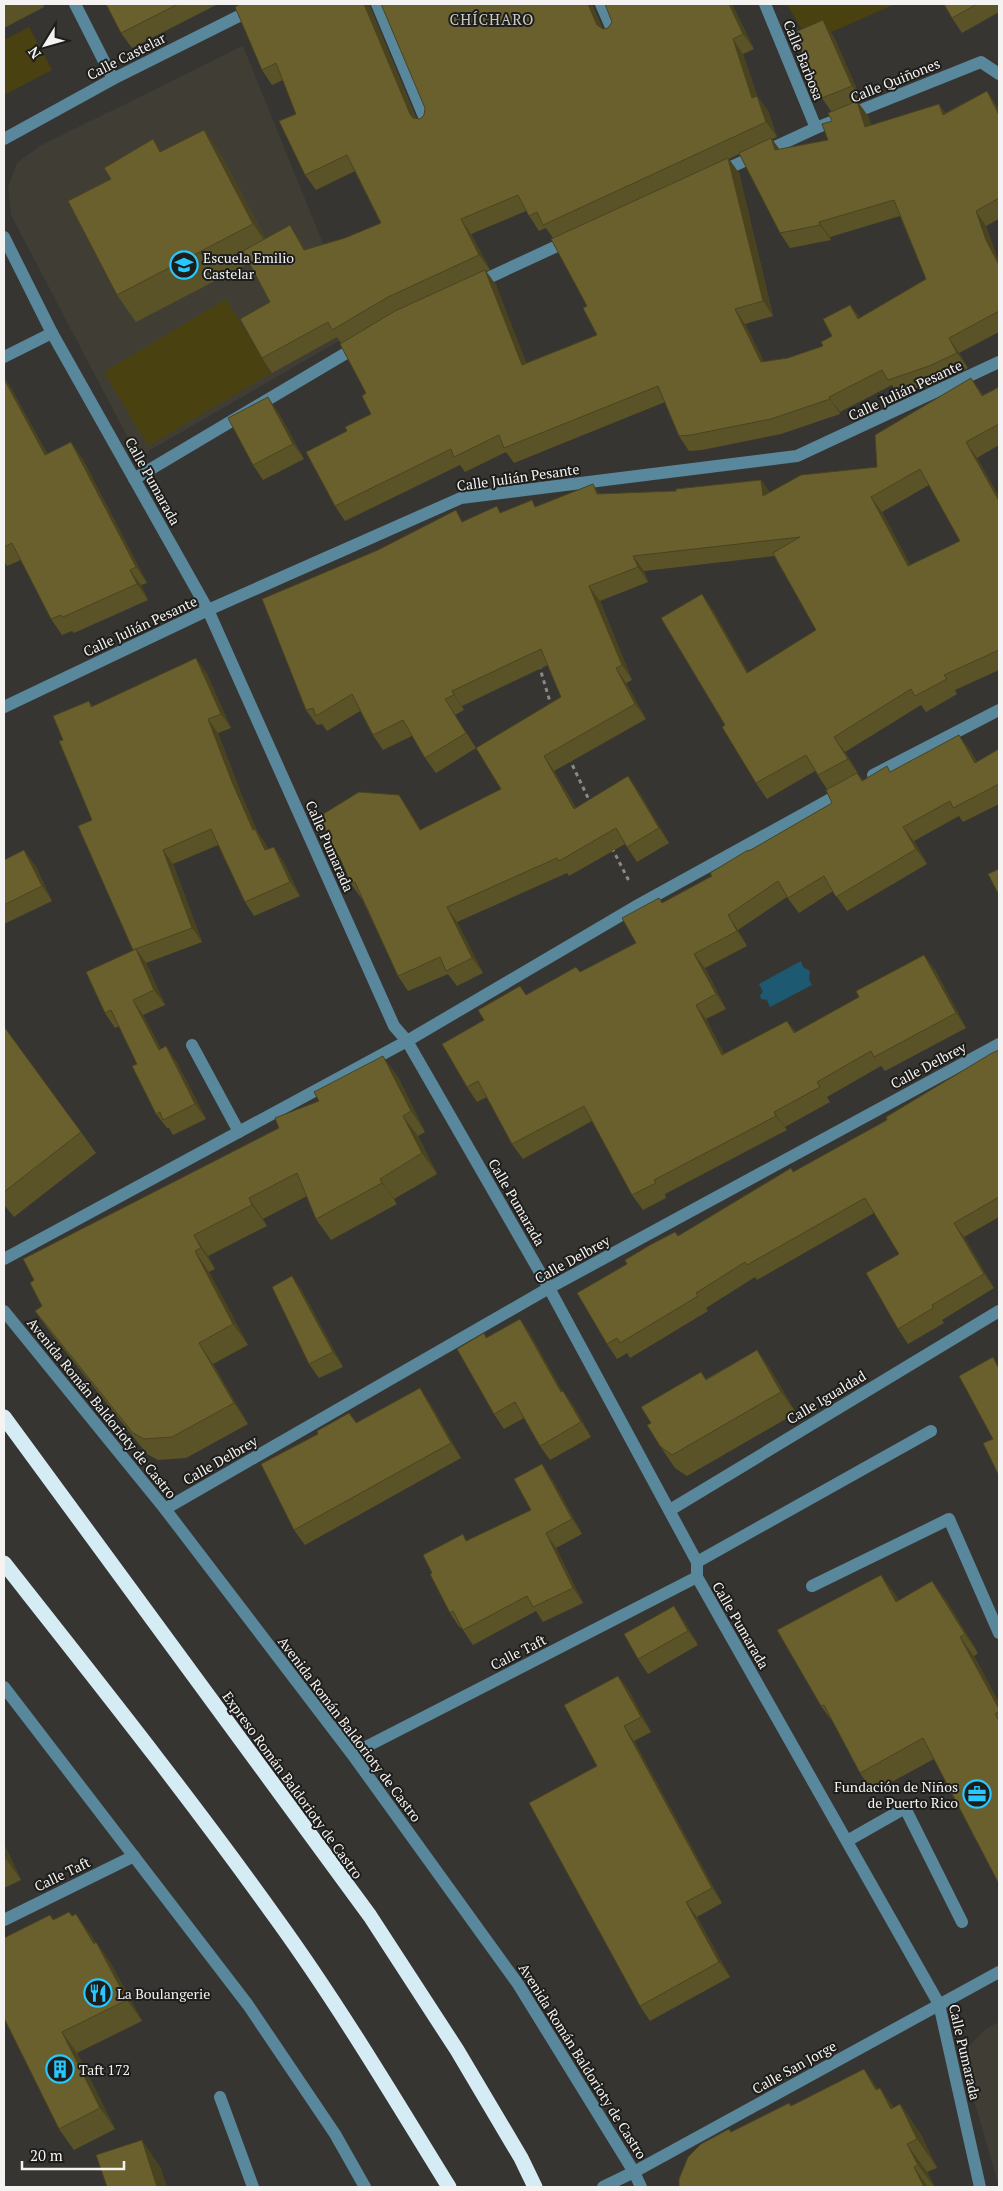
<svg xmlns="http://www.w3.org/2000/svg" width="1003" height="2191" viewBox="0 0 1003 2191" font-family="'PT Serif',serif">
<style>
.built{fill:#403e34}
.green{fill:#4a4111}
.water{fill:#1d5970}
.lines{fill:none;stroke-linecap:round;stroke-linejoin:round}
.path{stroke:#8b8a87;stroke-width:3;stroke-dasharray:4 4;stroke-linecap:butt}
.minor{stroke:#59879c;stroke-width:12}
.highway{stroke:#d6ecf5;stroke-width:15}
.wall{fill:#5b5328;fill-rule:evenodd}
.shaded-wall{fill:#4a4320}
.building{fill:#6a602e;stroke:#4a4320;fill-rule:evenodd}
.labels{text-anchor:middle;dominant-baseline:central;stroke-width:4;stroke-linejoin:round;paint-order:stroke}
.street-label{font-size:14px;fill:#f4f3f1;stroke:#1d1d1b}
.poi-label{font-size:14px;fill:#f4f3f1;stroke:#1d1d1b;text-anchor:start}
.neighbourhood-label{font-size:15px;letter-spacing:1px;fill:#cac9c4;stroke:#1d1d1b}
</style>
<rect width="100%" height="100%" fill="#363531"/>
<g class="built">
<polygon points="243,46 358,330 138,457 11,215 8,187 17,163 40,146"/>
<polygon points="999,2022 999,2187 967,2075 969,2046 987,2028"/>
</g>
<g class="green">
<polygon points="787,4 895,4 809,42"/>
<polygon points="29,27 52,70 4,95 4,40"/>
<polygon points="226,299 271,373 148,446 104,372"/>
</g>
<polygon class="water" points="801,961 803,967 810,971 809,979 812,985 770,1007 767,1000 761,999 760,995 763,992 759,984"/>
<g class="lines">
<g class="path">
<polyline points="539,665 551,705"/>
<polyline points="569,758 590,802"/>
<polyline points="612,848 630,883"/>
</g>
<g class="minor">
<polyline points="75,4 113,79"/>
<polyline points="377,4 428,126"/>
<polyline points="601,4 615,36"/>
<polyline points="765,4 816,128"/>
<polyline points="4,139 113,79 263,4"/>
<polyline points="718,173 816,128 981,62 999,74"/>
<polyline points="4,237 52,333 208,610 394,1026 407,1041 549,1288 697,1562 697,1577 939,2004 980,2187"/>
<polyline points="475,284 570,240"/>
<polyline points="4,357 52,333"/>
<polyline points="134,479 358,346"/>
<polyline points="4,707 208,610 461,498 797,456 999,362"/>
<polyline points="873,775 999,710"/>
<polyline points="192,1045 239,1132"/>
<polyline points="4,1259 407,1041 640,904 845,791"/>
<polyline points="4,1311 165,1509 352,1754 518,1984 634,2172 641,2187"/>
<polyline points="165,1509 549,1288 999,1044"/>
<polyline points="670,1510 999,1311"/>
<polyline points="697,1562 931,1431"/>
<polyline points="812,1586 949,1519 999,1633"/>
<polyline points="4,1687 248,2005 335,2134 365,2187"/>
<polyline points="352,1754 697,1577"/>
<polyline points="847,1841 905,1808 962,1922"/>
<polyline points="4,1920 134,1856"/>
<polyline points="220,2097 253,2187"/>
<polyline points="603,2187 634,2172 999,1972"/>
</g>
<g class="highway">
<polyline points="4,1417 370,1916 457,2050 521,2158 535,2187"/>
<path d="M4,1563C97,1681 191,1799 278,1921C340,2007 394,2098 449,2187"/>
</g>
</g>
<g class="wall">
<polygon points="4,4 43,4 44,7 4,28"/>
<polygon points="106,4 218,4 132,48 121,33"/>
<path d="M237,4H369L370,7L416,118L420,119L593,7L603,29L732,4L754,49L743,54L757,96L768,111L777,137L772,139L780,150L828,140L832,121L831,111L822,98L833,35L862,101L858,102L868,116L871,125L945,113L987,91L999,110V219L986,226L996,255L999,260V332L959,353L968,368L939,381L898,395L892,385L840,412V414L781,434L702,450L689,451L679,436L665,402L514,463L506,452L465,472L460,465L345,521L335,506L347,431L371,414L366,393L341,343L337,337L272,373L262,358L270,302L249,263L136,322L117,295L162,151L204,130L222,157L265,238L300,240L305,250L345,238L381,223L355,171L316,190L305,175L296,114L283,80L272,85L262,70ZM739,154L780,233L790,248L831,240L830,237L900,216L926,279L860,318L850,305L832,336L823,346L788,358L764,362L745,324L773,316L739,173L729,159ZM526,211L539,231L546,228L553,238L587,306L597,335L526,363L496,285L486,271L490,270L471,234Z"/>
<polygon points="944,4 999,4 999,12 962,33 952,18"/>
<polygon points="4,377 11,388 47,454 82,458 147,583 141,585 148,600 74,633 72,631 62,635 51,619 21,560 7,566 5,563 4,564"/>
<path d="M999,387V445L977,458L999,497V670L955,690L957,694L926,712L921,705L845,752L862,780L970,750L977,762L999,749V804L963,822L959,816L914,841L927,864L847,911L833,891L799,913L787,897L738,930L747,946L705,968L726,1009L706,1019L724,1054L787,1021L795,1032L935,970L966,1028L885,1071L881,1066L827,1097L830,1102L785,1127L787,1130L665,1194L666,1198L643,1210L632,1195L592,1121L523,1159L512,1144L487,1097L477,1102L467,1087L526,995L580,972L636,943L663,903L712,876L749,851L832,803L827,789L815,771L767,799L756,783L725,725L713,610L748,673L816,630L774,556L644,571L648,582L600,601L632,680L626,683L646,719L554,771L576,808L639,792L669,843L637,862L625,844L569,876L567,873L457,922L483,973L457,986L448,974L408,991L398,976L362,899L351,884L344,866L337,857L399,795L421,830L501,789L561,697L548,665L462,706L464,710L455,715L476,748L436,773L425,758L412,736L383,750L373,735L360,711L327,731L322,724L317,725L306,710L464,521L501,512L536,507L600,494L676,491L761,480L770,493L877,467L983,395ZM929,485L960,541L910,565L882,512Z"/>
<polygon points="278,412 304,459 263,480 253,465"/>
<polygon points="206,672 231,728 218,733 242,796 258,833 265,843 268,849 283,861 300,896 254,916 245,902 218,845 173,864 202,942 146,963 165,1005 143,1015 161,1049 176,1061 206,1119 173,1135 169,1128 167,1128 156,1114 137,1064 119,1026 115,1028 105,1013 134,950 92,820 63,740 89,701 92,706"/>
<polygon points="4,860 35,865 52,901 4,924"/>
<polygon points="4,1029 81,1132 96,1153 14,1217 5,1206 4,1206"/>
<polygon points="999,1050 999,1217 964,1237 994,1288 942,1320 944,1323 908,1344 898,1329 899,1254 874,1213 757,1280 755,1277 706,1308 708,1311 630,1358 627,1353 617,1359 607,1344 627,1264 793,1172 887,1120"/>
<polygon points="398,1077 425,1132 418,1136 437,1174 394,1199 397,1204 331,1240 316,1219 307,1196 263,1219 267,1226 208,1256 215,1269 209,1272 248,1345 213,1364 248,1424 186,1458 158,1460 147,1454 50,1332 35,1311"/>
<polygon points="292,1276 302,1291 343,1367 319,1378 309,1364"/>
<polygon points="520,1319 530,1334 562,1391 573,1405 591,1437 550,1460 540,1446 524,1418 504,1429 494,1414 484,1333 487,1338"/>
<polygon points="757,1350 772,1372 796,1413 687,1476 675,1468 660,1446 651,1423 701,1372 706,1379"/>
<polygon points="430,1403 461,1458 305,1545 294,1530 318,1434 349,1413 357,1423"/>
<polygon points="552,1479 582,1534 556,1548 583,1603 543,1622 536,1611 473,1645 461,1627 460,1628 450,1613 432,1573 531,1510"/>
<polygon points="895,1594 899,1601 946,1600 978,1653 974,1656 999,1703 999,1884 934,1759 873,1792 860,1773 835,1725 821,1706"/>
<polygon points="684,1621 698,1645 648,1674 638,1659"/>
<polygon points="618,1676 629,1691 651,1732 634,1741 722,1903 697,1917 730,1977 650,2021 640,2006 597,1766"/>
<polygon points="4,1844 21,1880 4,1888"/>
<polygon points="50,1915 53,1919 72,1916 91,1935 96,1943 96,1942 111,1964 142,2021 77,2053 115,2129 74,2150 59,2129"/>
<polygon points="879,2089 894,2108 900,2104 920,2133 937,2168 927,2172 935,2187 679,2187 729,2129 731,2132 791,2106"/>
</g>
<g class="shaded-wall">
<polygon points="364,4 369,4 370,7 420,129 410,114"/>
<polygon points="588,4 593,4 593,7 608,40 597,25"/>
<polygon points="729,4 732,4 754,49 743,34"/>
<polygon points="823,20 833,35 862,101 852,86"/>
<polygon points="733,39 743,54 763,113 752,98"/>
<polygon points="987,91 999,110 999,115"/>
<polygon points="757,96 768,111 777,137 766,122"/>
<polygon points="857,101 868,116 876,142 865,127"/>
<polygon points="939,104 950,119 943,115"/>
<polygon points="204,130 222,157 272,251 253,224"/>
<polygon points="771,138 782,153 775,150"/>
<polygon points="153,139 172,166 160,152"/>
<polygon points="728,158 739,173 773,316 763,301"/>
<polygon points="976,211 986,226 996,255 999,260 999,265 986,240"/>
<polygon points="461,219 471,234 490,270 479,255"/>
<polygon points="819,222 830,237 831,240 820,225"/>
<polygon points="290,225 300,240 314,265 304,250"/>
<polygon points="485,270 496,285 533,380 522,365"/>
<polygon points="850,305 861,320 858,319"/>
<polygon points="735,309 745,324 772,377 761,362"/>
<polygon points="949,338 959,353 968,368 957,353"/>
<polygon points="4,377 11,388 57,471 45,455 4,379"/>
<polygon points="971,378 982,393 992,411 982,396"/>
<polygon points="268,397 278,412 304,459 293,444"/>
<polygon points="829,397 840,412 840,414 830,399"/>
<polygon points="71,442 82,458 147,583 136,567"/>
<polygon points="966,442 977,458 999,497 999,501"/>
<polygon points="761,480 771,495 763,496"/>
<polygon points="593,484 603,499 597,494"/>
<polygon points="871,497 882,512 919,581 908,566"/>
<polygon points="633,556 644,571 648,582 638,567"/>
<polygon points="130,570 141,585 148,600 137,584"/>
<polygon points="589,586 600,601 632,680 622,665"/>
<polygon points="702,594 713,610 758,689 747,673"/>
<polygon points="196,658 206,672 231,728 221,714"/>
<polygon points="616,668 626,683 646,719 635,704"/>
<polygon points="452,691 462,706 464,710 454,695"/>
<polygon points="208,719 218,733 242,796 258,833 265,843 275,865 265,850 253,830 232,782"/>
<polygon points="959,735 970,750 985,778 975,763"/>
<polygon points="834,737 845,752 858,774 848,759"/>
<polygon points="544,756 554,771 585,824 574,809"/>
<polygon points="628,776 639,792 669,843 659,828"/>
<polygon points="399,795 409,810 431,846 420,830"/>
<polygon points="903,827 914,841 927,864 916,849"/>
<polygon points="274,847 283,861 300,896 290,882"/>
<polygon points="24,850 35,865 52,901 42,886"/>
<polygon points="163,850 173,864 202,942 192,928"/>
<polygon points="447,907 457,922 483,973 472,958"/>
<polygon points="728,915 738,930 747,946 737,931"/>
<polygon points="136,949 147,964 165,1005 154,990"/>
<polygon points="694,954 705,968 726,1009 716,994"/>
<polygon points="924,955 935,970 966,1028 956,1013"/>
<polygon points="133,1000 143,1015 169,1065 159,1050"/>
<polygon points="696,1005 706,1019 733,1070 722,1055"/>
<polygon points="166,1046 176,1061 206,1119 195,1104"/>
<polygon points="383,1056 398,1077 425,1132 411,1111"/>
<polygon points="774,1112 785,1127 787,1130 776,1116"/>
<polygon points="403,1116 418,1136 437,1174 422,1153"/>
<polygon points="380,1179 394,1199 397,1204 382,1183"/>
<polygon points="249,1198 263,1219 267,1226 252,1205"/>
<polygon points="954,1223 964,1237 994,1288 984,1274"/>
<polygon points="194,1235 208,1256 215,1269 201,1248"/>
<polygon points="195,1251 209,1272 248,1345 233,1324"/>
<polygon points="292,1276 302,1291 343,1367 333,1352"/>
<polygon points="520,1319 530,1334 571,1407 561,1392"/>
<polygon points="199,1343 213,1364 248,1424 234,1403"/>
<polygon points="757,1350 772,1372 796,1413 781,1392"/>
<polygon points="420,1388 430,1403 461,1458 451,1443"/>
<polygon points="563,1391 573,1405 591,1437 581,1422"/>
<polygon points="542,1464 552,1479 582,1534 572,1519"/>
<polygon points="546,1533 556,1548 583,1603 573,1588"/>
<polygon points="881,1575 895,1594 910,1621 896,1602"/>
<polygon points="932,1581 946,1600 978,1653 965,1634"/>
<polygon points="674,1606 684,1621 698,1645 688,1631"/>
<polygon points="960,1637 974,1656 999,1703 999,1709"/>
<polygon points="618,1676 629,1691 651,1732 641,1717"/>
<polygon points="624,1726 634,1741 722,1903 712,1888"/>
<polygon points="4,1844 21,1880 6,1859 4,1854"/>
<polygon points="686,1902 697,1917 730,1977 719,1962"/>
<polygon points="76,1914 91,1935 108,1964 96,1942 111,1964 142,2021 127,2000"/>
<polygon points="62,2032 77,2053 115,2129 100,2108"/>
<polygon points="864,2069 884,2097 880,2088 900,2117 911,2138 876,2090"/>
<polygon points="900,2104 920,2133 937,2168 917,2139"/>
<polygon points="142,2140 161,2168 167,2187 157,2187"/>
<polygon points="907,2144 927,2172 935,2187 934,2187 918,2165"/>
<polygon points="914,2167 928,2187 924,2187"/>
</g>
<g class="building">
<polygon points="106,4 178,4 121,33"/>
<polygon points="241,4 364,4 410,114 413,118 420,119 424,115 425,108 381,4 588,4 597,25 603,29 608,28 612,22 605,4 729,4 743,34 733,39 752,98 757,96 766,122 543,225 537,212 529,216 518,195 461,219 479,255 388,297 332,330 328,322 262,358 240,319 270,302 243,251 290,225 304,250 345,238 381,223 347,155 305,175 279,121 296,114 276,63 262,70 235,7"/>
<polygon points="944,4 977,4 952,18"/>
<polygon points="823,20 852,86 822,98 793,33"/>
<polygon points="987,91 999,115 999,198 976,211 986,240 999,265 999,311 949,338 957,353 929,366 888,380 882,370 829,397 830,399 771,419 691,435 679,436 658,386 504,448 499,435 454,457 451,449 335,506 306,452 347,431 345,427 371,414 362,396 366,393 340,344 395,311 485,270 522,365 597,335 583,308 587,306 551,239 728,158 763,301 735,309 761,362 788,358 823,346 821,342 832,336 823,319 850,305 858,319 926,279 894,200 819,222 820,225 780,233 739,153 771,138 775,150 828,140 822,124 832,121 828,113 857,101 865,127 939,104 943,115"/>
<polygon points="204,130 253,224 117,295 68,201 111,179 104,168 153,139 160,152"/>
<path d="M971,378L982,396L999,387V424L966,442L999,501V650L944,675L947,679L915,696L911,689L834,737L848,759L818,775L806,755L756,783L722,727L725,725L661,618L702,594L747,673L816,630L773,553L800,537L633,556L638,567L589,586L622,665L616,668L635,704L544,756L574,809L628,776L659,828L627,847L616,828L559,861L557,858L447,907L472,958L446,971L440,957L398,976L355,882L351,884L339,856L337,857L320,816L359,792L399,795L420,830L501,789L476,748L561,697L541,649L452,691L454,695L445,699L466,733L425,758L403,720L373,735L352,694L316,716L313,708L306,710L262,599L378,550L456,510L462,522L497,506L500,513L532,500L535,507L593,484L597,494L676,491V489L761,480L763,496L801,475L877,467L875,435ZM920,469L960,541L908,566L871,497Z"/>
<polygon points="4,379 45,455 71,442 136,567 130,570 137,584 63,617 61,615 51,619 12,543 4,547"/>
<polygon points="268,397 293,444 253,465 228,418"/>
<polygon points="196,658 221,714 208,719 232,782 253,830 255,829 265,850 274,847 290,882 245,902 211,829 163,850 192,928 133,950 78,826 92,820 59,741 63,740 53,716 89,701 91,707"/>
<polygon points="959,735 975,763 999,749 999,784 953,808 950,801 903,827 916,849 836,897 824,876 788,898 778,881 728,915 737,931 694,954 716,994 696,1005 722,1055 787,1021 794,1033 859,997 856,991 924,955 956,1013 874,1057 871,1051 817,1082 820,1087 774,1112 776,1116 654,1180 656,1183 632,1195 584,1106 512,1144 478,1081 467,1087 442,1044 484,1020 478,1010 520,986 526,995 576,967 580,972 636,943 622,918 659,898 662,903 712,876 710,873 748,850 749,851 832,803 826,790 857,773 862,781 887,766 890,772"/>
<polygon points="24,850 42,886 4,905 4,860"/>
<polygon points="999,869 999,895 988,874"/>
<polygon points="136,949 154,990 133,1000 159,1050 166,1046 195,1104 163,1120 160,1112 156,1114 132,1066 137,1064 111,1010 105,1013 86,972"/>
<polygon points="5,1028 81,1132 4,1192 4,1029"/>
<polygon points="999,1050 999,1197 954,1223 984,1274 932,1305 933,1308 898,1329 866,1273 899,1254 865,1198 747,1265 745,1262 696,1293 698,1296 620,1343 617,1338 607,1344 577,1293 627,1264 625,1260 650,1245 675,1232 678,1236 791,1168 793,1172 887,1120 886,1117 992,1053"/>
<polygon points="383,1056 411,1111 403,1116 422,1153 380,1179 382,1183 316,1219 297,1173 249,1198 252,1205 194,1235 201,1248 195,1251 233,1324 199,1343 234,1403 172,1437 144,1439 133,1433 35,1311 42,1306 30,1283 34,1280 23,1259 279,1128 275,1118 319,1101 314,1092"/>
<polygon points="292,1276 333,1352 309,1364 272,1287"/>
<polygon points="520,1319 561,1392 563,1391 581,1422 540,1446 515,1402 494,1414 457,1349 484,1333 486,1338"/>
<polygon points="757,1350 781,1392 672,1455 660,1446 647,1425 651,1423 641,1407 701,1372 706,1380"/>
<polygon points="993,1357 999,1369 999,1476 983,1443 993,1439 959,1376"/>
<polygon points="420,1388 451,1443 294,1530 261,1464 318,1434 317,1431 349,1413 356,1423"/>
<polygon points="542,1464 572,1519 546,1533 573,1588 533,1607 527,1596 463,1630 453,1611 450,1613 430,1574 432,1573 423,1555 463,1534 466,1541 531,1510 514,1479"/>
<polygon points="881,1575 896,1602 932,1581 965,1634 960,1637 999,1709 999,1711 995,1714 999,1721 999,1884 923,1738 860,1773 824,1705 821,1706 777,1630"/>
<polygon points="674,1606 688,1631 638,1659 624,1634"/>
<polygon points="618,1676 641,1717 624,1726 712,1888 686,1902 719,1962 640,2006 529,1803 597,1766 564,1705"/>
<polygon points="4,1854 6,1859 4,1860"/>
<polygon points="69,1912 72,1916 76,1914 94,1944 96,1942 127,2000 62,2032 100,2108 59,2129 4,2018 4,1938 50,1915 53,1920"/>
<polygon points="864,2069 876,2090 880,2088 891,2109 900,2104 917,2139 907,2144 918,2165 914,2167 924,2187 679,2187 679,2179 688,2157 701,2144 729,2129 731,2132 789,2103 791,2106"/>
<polygon points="142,2140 157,2187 105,2187 107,2187 96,2155"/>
</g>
<defs>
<g id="school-ring" transform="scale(1.4375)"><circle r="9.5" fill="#1d1d1b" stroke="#27c8ff" stroke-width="1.5"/><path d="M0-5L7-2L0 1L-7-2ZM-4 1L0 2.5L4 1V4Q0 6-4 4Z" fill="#27c8ff"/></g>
<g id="office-ring" transform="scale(1.4375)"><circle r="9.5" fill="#1d1d1b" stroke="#27c8ff" stroke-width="1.5"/><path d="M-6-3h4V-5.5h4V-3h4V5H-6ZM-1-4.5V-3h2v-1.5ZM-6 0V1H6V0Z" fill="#27c8ff"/></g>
<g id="restaurant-ring" transform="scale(1.4375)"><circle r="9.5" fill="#1d1d1b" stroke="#27c8ff" stroke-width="1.5"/><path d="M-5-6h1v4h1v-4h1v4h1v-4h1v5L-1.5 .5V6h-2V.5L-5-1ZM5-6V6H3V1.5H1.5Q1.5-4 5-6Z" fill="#27c8ff"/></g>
<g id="building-ring" transform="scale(1.4375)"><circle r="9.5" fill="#1d1d1b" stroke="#27c8ff" stroke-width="1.5"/><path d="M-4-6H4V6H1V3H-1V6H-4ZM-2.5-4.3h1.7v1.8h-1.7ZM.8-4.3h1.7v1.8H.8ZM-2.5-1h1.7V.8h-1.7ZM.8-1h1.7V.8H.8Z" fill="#27c8ff"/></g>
</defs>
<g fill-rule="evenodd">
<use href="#school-ring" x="184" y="265"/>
<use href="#office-ring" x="977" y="1794"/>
<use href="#restaurant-ring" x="98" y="1993"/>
<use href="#building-ring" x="60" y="2069"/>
</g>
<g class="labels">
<g class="street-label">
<text transform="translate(126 56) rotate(-27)">Calle Castelar</text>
<text transform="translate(804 60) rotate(68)">Calle Barbosa</text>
<text transform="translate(895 80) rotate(-22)">Calle Quiñones</text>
<text transform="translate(905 390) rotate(-25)">Calle Julián Pesante</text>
<text transform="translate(518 477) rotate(-8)">Calle Julián Pesante</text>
<text transform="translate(153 481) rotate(61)">Calle Pumarada</text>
<text transform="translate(140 626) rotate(-25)">Calle Julián Pesante</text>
<text transform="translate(330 846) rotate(66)">Calle Pumarada</text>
<text transform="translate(928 1065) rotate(-28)">Calle Delbrey</text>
<text transform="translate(517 1202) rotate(60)">Calle Pumarada</text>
<text transform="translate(572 1259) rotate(-29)">Calle Delbrey</text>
<text transform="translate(826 1397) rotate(-31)">Calle Igualdad</text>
<text transform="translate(102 1408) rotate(51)">Avenida Román Baldorioty de Castro</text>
<text transform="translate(220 1460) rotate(-30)">Calle Delbrey</text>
<text transform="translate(741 1625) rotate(60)">Calle Pumarada</text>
<text transform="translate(518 1652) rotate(-27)">Calle Taft</text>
<text transform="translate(350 1729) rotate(53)">Avenida Román Baldorioty de Castro</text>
<text transform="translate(293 1785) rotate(54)">Expreso Román Baldorioty de Castro</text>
<text transform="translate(62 1874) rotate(-26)">Calle Taft</text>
<text transform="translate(965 2052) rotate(77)">Calle Pumarada</text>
<text transform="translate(583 2061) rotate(58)">Avenida Román Baldorioty de Castro</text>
<text transform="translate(794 2067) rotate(-29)">Calle San Jorge</text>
</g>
<g class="poi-label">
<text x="203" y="257">Escuela Emilio<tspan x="203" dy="16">Castelar</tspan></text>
<text x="958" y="1786" text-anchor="end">Fundación de Niños<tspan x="958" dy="16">de Puerto Rico</tspan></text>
<text x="117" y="1993">La Boulangerie</text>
<text x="79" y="2069">Taft 172</text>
</g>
<g class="neighbourhood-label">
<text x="492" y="19">CHÍCHARO</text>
</g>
</g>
<rect width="1003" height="2191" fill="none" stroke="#f4f3f1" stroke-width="10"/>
<g transform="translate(45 45) rotate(233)" stroke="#1d1d1b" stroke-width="4" paint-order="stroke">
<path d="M0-4L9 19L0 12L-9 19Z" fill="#f4f3f1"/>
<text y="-8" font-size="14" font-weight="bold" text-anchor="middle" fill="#f4f3f1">N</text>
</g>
<path d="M22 2161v8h102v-8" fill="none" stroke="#f4f3f1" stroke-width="2.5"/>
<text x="30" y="2161" font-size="15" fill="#f4f3f1" stroke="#1d1d1b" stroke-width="4" paint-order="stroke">20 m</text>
</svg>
